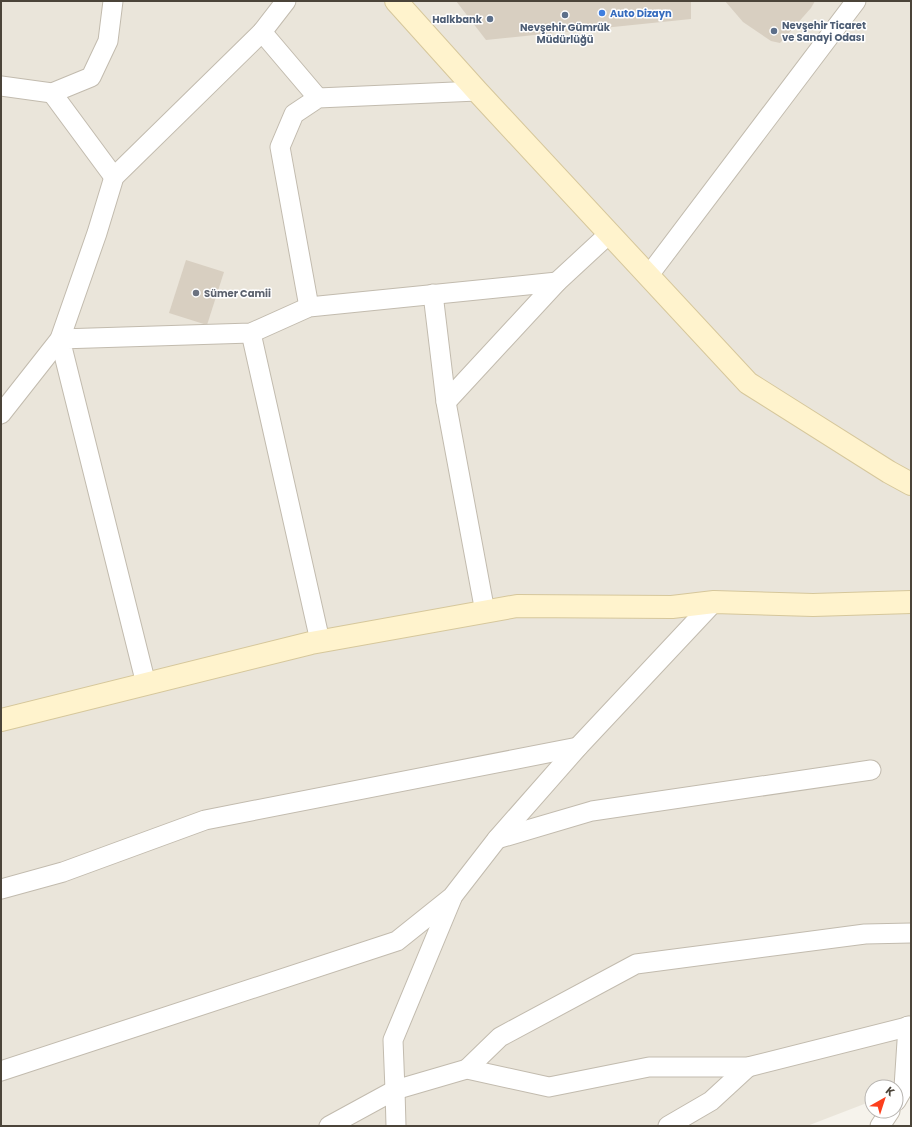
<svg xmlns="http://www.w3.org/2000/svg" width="912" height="1127" viewBox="0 0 912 1127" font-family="Poppins,sans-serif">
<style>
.residential{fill:#eae5da}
.building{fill:#d8cfc1}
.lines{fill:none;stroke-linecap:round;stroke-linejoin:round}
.street-casing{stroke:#c2bbae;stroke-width:21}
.secondary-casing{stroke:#d6c79b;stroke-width:24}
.street{stroke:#fff;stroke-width:19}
.secondary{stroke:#fff3cd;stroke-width:22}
.shop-dot{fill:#3f7fe0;stroke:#fff;stroke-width:1.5}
.service-dot{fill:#5c6f8a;stroke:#fff;stroke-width:1.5}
.worship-dot{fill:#6b7280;stroke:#fff;stroke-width:1.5}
.labels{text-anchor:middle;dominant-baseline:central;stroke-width:3;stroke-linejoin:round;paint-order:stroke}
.shop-label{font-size:10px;font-weight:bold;fill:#366cbe;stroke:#fff;text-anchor:start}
.service-label{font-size:10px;font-weight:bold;fill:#4e5e75;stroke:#fff;text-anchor:end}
.worship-label{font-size:10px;font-weight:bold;fill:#5b616d;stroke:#fff;text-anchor:start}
</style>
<rect width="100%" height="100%" fill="#f6f3ec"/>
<polygon class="residential" points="1,1 911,1 911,1086 896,1087 872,1087 872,1101 807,1126 1,1126"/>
<g class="building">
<polygon points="456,1 691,1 691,19 486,40"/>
<polygon points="725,1 815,1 811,8 780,43 771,41 743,22"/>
<polygon points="186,260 224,272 207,325 169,313"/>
</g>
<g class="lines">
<g class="street-casing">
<g id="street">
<polyline points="262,32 318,98"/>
<polyline points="1,86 52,93 91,77 108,41 113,1"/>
<polyline points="52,93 114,177"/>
<polyline points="649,275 856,1"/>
<polyline points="433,294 446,402 485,612"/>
<polyline points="309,307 280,147 294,114 318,98 477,91"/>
<polyline points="251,333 320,641"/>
<polyline points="446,402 557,282 610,233"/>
<polyline points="1,414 60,339 97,233 114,177 262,32 286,1"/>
<polyline points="146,684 60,339 251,333 309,307 557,282"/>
<polyline points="497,839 592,811 871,770"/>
<polyline points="1,889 63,872 205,820 578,747"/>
<polyline points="467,1069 500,1037 636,964 865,934 911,933"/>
<polyline points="1,1071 397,941 452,897 497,839 578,747 714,602"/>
<polyline points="896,1101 904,1087 908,1026"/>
<polyline points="329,1126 395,1090 467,1069 549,1087 649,1067 748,1067 911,1026"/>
<polyline points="396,1126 395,1090 393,1040 452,898"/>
<polyline points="668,1126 711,1101 748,1067"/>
<polyline points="880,1126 890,1111"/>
</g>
</g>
<g class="secondary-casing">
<g id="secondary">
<polyline points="396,1 477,91 748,383 889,472 911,484"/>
<polyline points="1,720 311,643 517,606 672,607 714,602 813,605 911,602"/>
</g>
</g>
<use href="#street" class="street"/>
<use href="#secondary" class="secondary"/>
</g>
<circle class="shop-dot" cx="602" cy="13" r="4"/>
<g class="service-dot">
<circle cx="565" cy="15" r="4"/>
<circle cx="490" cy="19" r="4"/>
<circle cx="774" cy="31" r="4"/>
</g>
<circle class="worship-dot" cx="196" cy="293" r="4"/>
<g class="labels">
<g class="shop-label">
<text x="610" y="13">Auto Dizayn</text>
</g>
<g class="service-label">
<text x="482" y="19">Halkbank</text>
<text x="782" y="25" text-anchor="start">Nevşehir Ticaret<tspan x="782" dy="12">ve Sanayi Odası</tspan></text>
<text x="565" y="27" text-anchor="middle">Nevşehir Gümrük<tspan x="565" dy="12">Müdürlüğü</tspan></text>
</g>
<g class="worship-label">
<text x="204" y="293">Sümer Camii</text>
</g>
</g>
<rect width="912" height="1127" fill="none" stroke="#4b4439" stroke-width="4"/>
<g transform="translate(884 1099) rotate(39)"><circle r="19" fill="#ffffff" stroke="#b7b4b0"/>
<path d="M0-3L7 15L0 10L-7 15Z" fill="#fc3f1d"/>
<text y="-6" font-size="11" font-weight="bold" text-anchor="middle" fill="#4b4439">K</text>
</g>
</svg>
